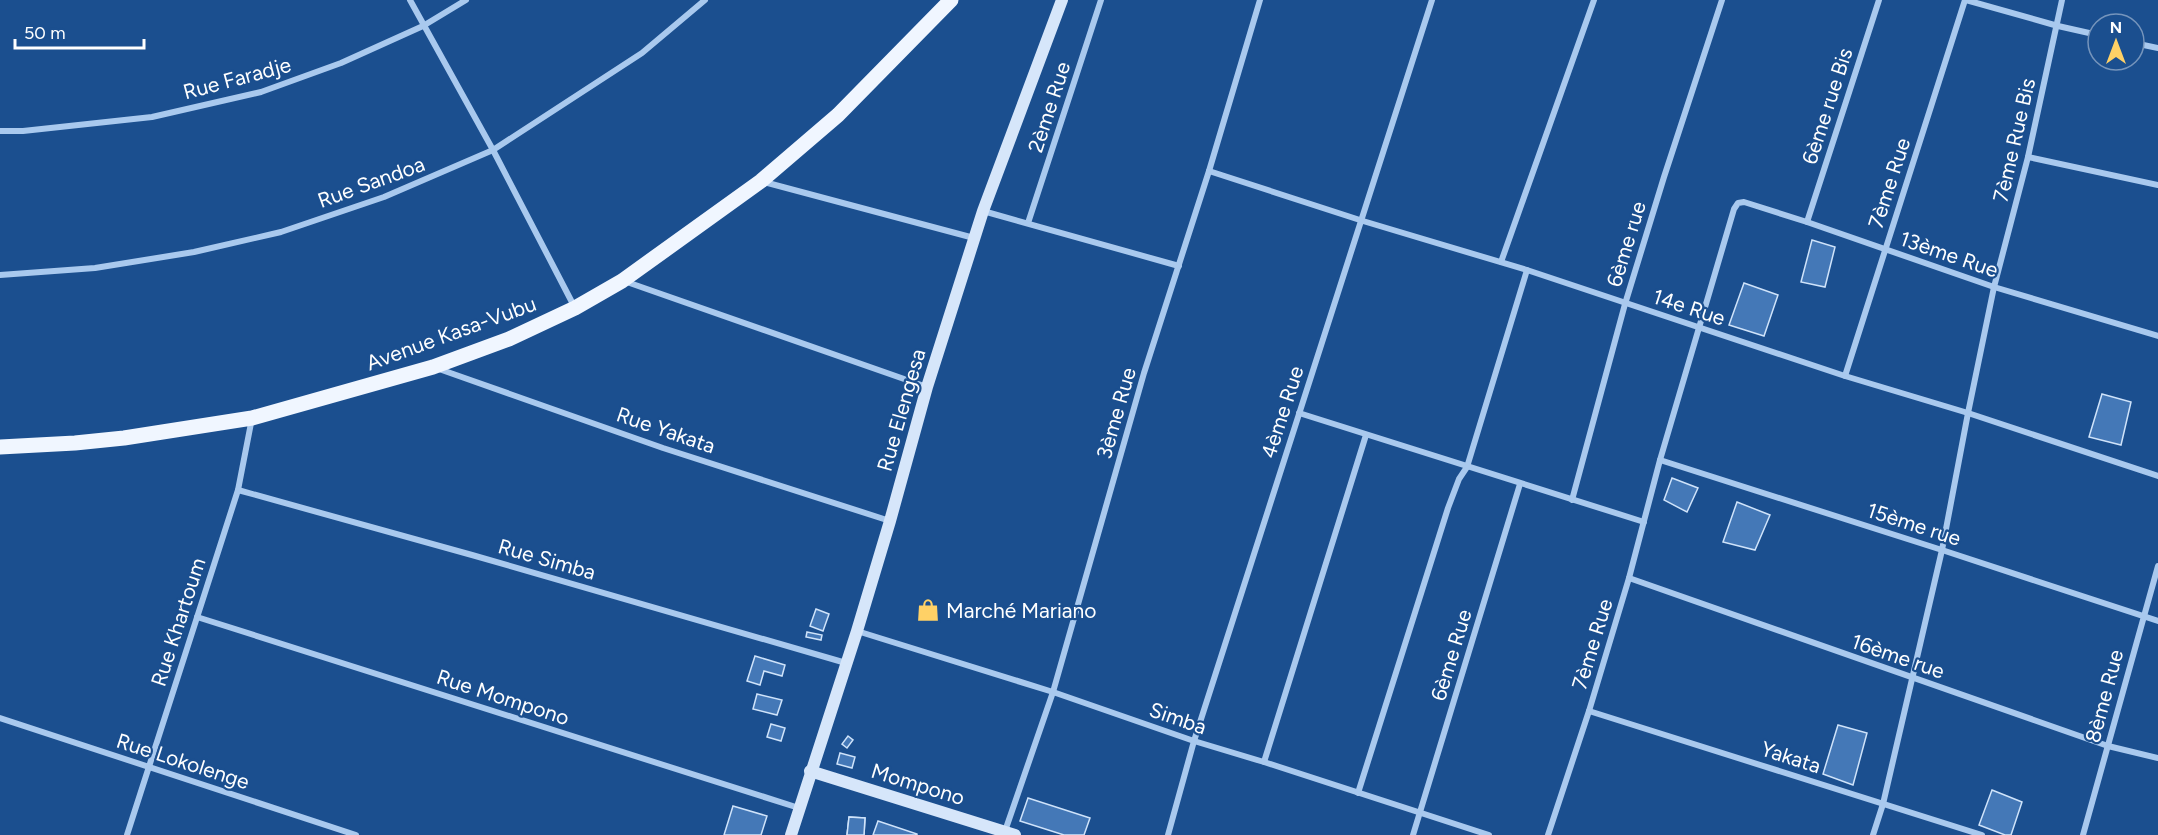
<svg xmlns="http://www.w3.org/2000/svg" width="2158" height="835" viewBox="0 0 2158 835" font-family="Figtree,sans-serif">
<style>
.building{fill:#4478b7;stroke:#cfe3fa;stroke-width:1.5}
.lines{fill:none;stroke-linecap:round;stroke-linejoin:round}
.street{stroke:#a9c9ee;stroke-width:6}
.secondary{stroke:#d6e6fa;stroke-width:12}
.primary{stroke:#f0f6ff;stroke-width:15}
.labels{text-anchor:middle;dominant-baseline:central;stroke-width:4.5;stroke-linejoin:round;paint-order:stroke}
.street-label{font-size:21px;fill:#fff;stroke:#1b4f8f}
.poi-label{font-size:21px;fill:#fff;stroke:#1b4f8f;text-anchor:start}
</style>
<rect width="100%" height="100%" fill="#1b4f8f"/>
<g class="building">
<polygon points="1812,240 1835,247 1825,287 1801,282"/>
<polygon points="1744,283 1778,295 1764,336 1729,325"/>
<polygon points="2102,394 2131,402 2121,445 2089,437"/>
<polygon points="1672,478 1698,488 1687,512 1664,500"/>
<polygon points="1737,502 1770,515 1755,550 1723,542"/>
<polygon points="816,609 829,614 823,631 810,626"/>
<polygon points="807,632 822,635 821,640 806,637"/>
<polygon points="755,656 785,665 782,676 764,671 760,685 747,681"/>
<polygon points="757,694 782,700 777,715 753,709"/>
<polygon points="771,724 785,728 781,741 767,737"/>
<polygon points="1838,725 1867,733 1853,785 1823,774"/>
<polygon points="848,736 853,740 847,748 842,744"/>
<polygon points="840,753 855,757 852,768 837,764"/>
<polygon points="1992,790 2022,802 2011,835 2005,835 1979,825"/>
<polygon points="1028,798 1090,818 1084,835 1064,835 1020,821"/>
<polygon points="733,806 767,816 761,835 724,835"/>
<polygon points="849,817 865,818 864,835 847,835"/>
<polygon points="849,817 865,818 864,835 847,835"/>
<polygon points="878,821 917,834 917,835 873,835"/>
</g>
<g class="lines">
<g class="street">
<polyline points="410,0 493,150 575,308"/>
<polyline points="1966,0 2058,26 2098,35"/>
<polyline points="2134,43 2158,48"/>
<polyline points="0,131 23,131 152,117 261,92 341,63 423,26 466,0"/>
<polyline points="2028,157 2158,185"/>
<polyline points="1209,171 1363,221 1527,270 1845,376 1968,413 2158,476"/>
<polyline points="764,182 974,238"/>
<polyline points="983,211 1179,266"/>
<polyline points="1807,222 1879,0"/>
<polyline points="1028,223 1101,0"/>
<polyline points="1501,262 1594,0"/>
<polyline points="0,275 95,268 194,252 281,232 384,197 493,150 642,53 705,0"/>
<polyline points="624,281 927,387"/>
<polyline points="439,369 663,448 890,521"/>
<polyline points="1845,376 1965,0"/>
<polyline points="1299,413 1644,522"/>
<polyline points="1660,460 1942,550 2158,621"/>
<polyline points="238,490 472,555 846,663"/>
<polyline points="1572,500 1625,304 1664,177 1722,0"/>
<polyline points="1629,578 2108,746 2158,758"/>
<polyline points="197,617 799,808"/>
<polyline points="857,631 1053,692 1194,741 1264,762 1489,835"/>
<polyline points="1589,711 1982,835"/>
<polyline points="0,718 356,835"/>
<polyline points="1264,762 1366,435"/>
<polyline points="1358,793 1448,508 1459,479 1467,467 1527,270"/>
<polyline points="1004,834 1053,692 1144,373 1209,171 1260,0"/>
<polyline points="127,835 238,490 252,418"/>
<polyline points="1168,835 1194,741 1432,0"/>
<polyline points="1413,835 1520,484"/>
<polyline points="1548,835 1589,711 1629,578 1660,460 1734,209 1738,203 1744,202 1807,222 1994,287 2158,336"/>
<polyline points="1873,835 1883,804 1942,550 1968,413 1994,287 2028,157 2062,0"/>
<polyline points="2083,835 2158,566"/>
</g>
<g class="secondary">
<polyline points="810,771 1015,835"/>
<polyline points="791,835 857,631 890,521 927,387 983,211 1062,0"/>
</g>
<polyline class="primary" points="0,447 75,443 124,438 252,418 433,367 509,339 575,308 622,281 761,181 838,115 951,0"/>
</g>
<defs>
<g id="shop-bare" transform="scale(1.8)"><path d="M-5-2.5h2.3a2.7 3.5 0 0 1 5.4 0H5L5.5 6h-11ZM-1.5-2.5h3a1.5 2.3 0 0 0-3 0Z" fill="#ffd166" stroke="#1b4f8f" stroke-width="2.5" paint-order="stroke"/></g>
</defs>
<g fill-rule="evenodd">
<use href="#shop-bare" x="928" y="610"/>
</g>
<g class="labels">
<g class="street-label">
<text transform="translate(237 78) rotate(-15)">Rue Faradje</text>
<text transform="translate(1827 106) rotate(-72)">6ème rue Bis</text>
<text transform="translate(1049 107) rotate(-72)">2ème Rue</text>
<text transform="translate(2014 140) rotate(-77)">7ème Rue Bis</text>
<text transform="translate(371 182) rotate(-20)">Rue Sandoa</text>
<text transform="translate(1889 183) rotate(-72)">7ème Rue</text>
<text transform="translate(1626 244) rotate(-73)">6ème rue</text>
<text transform="translate(1949 254) rotate(19)">13ème Rue</text>
<text transform="translate(1689 307) rotate(18)">14e Rue</text>
<text transform="translate(451 333) rotate(-20)">Avenue Kasa-Vubu</text>
<text transform="translate(901 410) rotate(-74)">Rue Elengesa</text>
<text transform="translate(1282 412) rotate(-72)">4ème Rue</text>
<text transform="translate(1116 413) rotate(-74)">3ème Rue</text>
<text transform="translate(666 430) rotate(19)">Rue Yakata</text>
<text transform="translate(1914 524) rotate(18)">15ème rue</text>
<text transform="translate(547 559) rotate(16)">Rue Simba</text>
<text transform="translate(178 622) rotate(-72)">Rue Khartoum</text>
<text transform="translate(1592 644) rotate(-73)">7ème Rue</text>
<text transform="translate(1451 655) rotate(-73)">6ème Rue</text>
<text transform="translate(1898 656) rotate(19)">16ème rue</text>
<text transform="translate(2104 696) rotate(-75)">8ème Rue</text>
<text transform="translate(503 697) rotate(18)">Rue Mompono</text>
<text transform="translate(1178 718) rotate(19)">Simba</text>
<text transform="translate(1791 757) rotate(18)">Yakata</text>
<text transform="translate(183 761) rotate(18)">Rue Lokolenge</text>
<text transform="translate(918 784) rotate(17)">Mompono</text>
</g>
<g class="poi-label">
<text x="946" y="610">Marché Mariano</text>
</g>
</g>
<g transform="translate(2116 42)"><circle r="28" fill="#1b4f8f" stroke="#7695bc" stroke-width="1.5"/>
<path d="M0-4.5L10 22L0 15L-10 22Z" fill="#ffd166"/>
<text y="-9" font-size="16" font-weight="bold" text-anchor="middle" fill="#ffffff">N</text>
</g>
<path d="M15 39v9h129v-9" fill="none" stroke="#ffffff" stroke-width="3"/>
<text x="24" y="39" font-size="18" fill="#ffffff" stroke="#1b4f8f" stroke-width="4.5" paint-order="stroke">50 m</text>
</svg>
